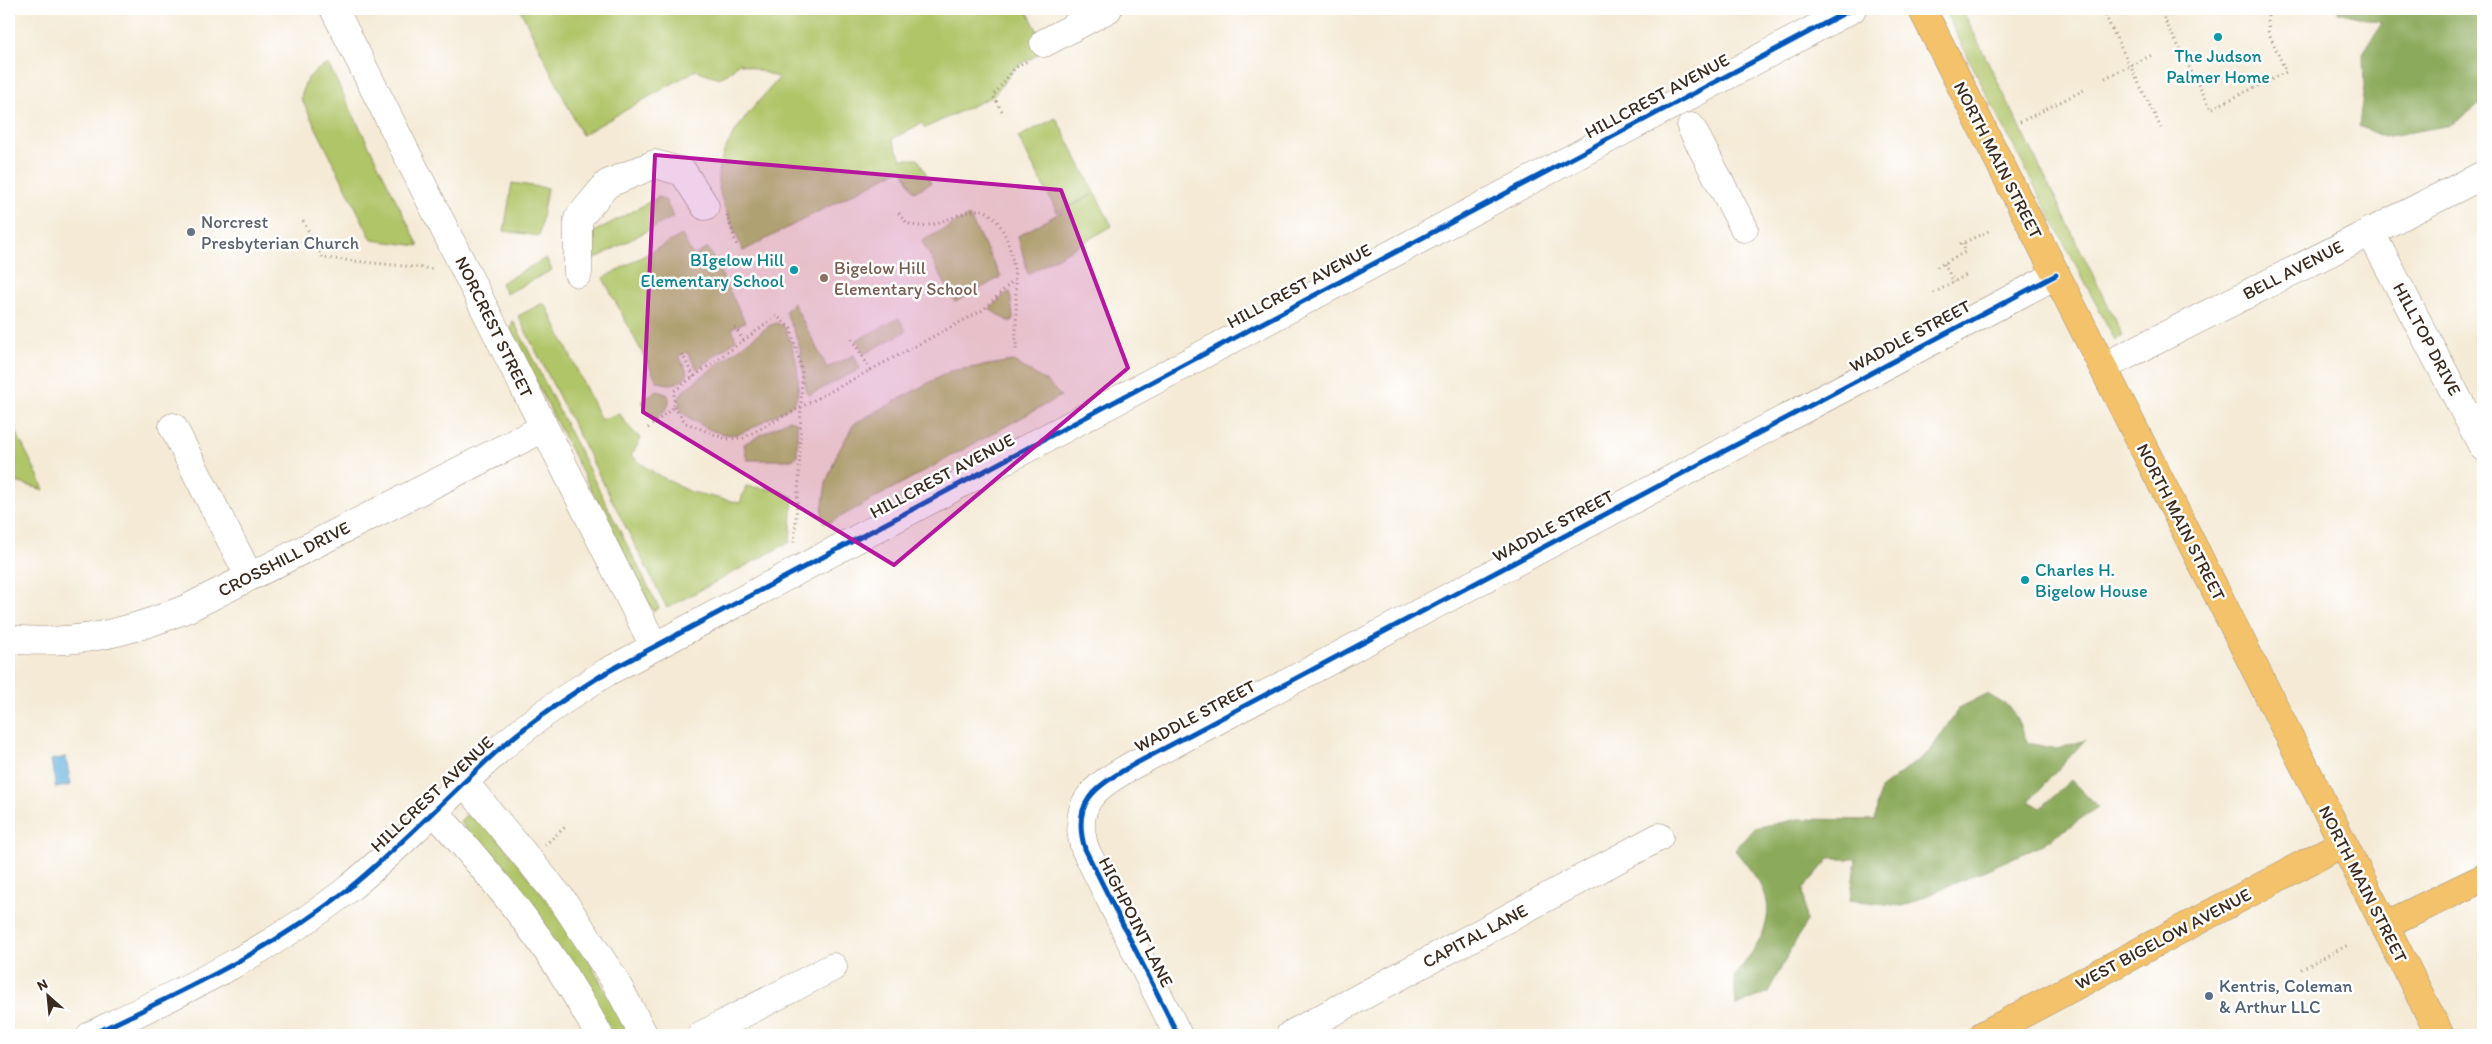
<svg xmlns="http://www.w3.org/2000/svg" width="2492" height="1044" viewBox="0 0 2492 1044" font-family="Itim,sans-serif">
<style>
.green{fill:#b0c468;stroke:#767743}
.forest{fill:#8caa5c;stroke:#646a3d}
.water{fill:#5faed9;stroke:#4d6c7c}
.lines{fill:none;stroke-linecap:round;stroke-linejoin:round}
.minor-casing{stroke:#988a7a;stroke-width:29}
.major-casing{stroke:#988a7a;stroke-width:29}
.path{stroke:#988a7a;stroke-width:3;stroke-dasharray:1 4;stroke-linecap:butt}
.minor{stroke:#fff;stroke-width:28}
.major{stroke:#f3c26a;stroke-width:28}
.cycleway-casing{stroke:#fff;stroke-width:8}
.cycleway{stroke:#0057b8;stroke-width:5}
.marked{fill:#b5179e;fill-opacity:0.2;stroke:#b5179e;stroke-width:4;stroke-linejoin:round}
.culture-dot{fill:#0f9aa8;stroke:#fff;stroke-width:2}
.worship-dot{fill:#6b7280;stroke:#fff;stroke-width:2}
.education-dot{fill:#8d6e63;stroke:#fff;stroke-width:2}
.service-dot{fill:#5c6f8a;stroke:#fff;stroke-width:2}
.labels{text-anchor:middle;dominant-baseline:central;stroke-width:5;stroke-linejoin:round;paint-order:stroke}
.culture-label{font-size:18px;fill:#0d838f;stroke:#fff}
.street-label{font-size:18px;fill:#3b2a1e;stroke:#fff}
.worship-label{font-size:18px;fill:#5b616d;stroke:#fff;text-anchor:start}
.education-label{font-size:18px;fill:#785e54;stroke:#fff;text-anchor:start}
.service-label{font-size:18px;fill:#4e5e75;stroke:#fff;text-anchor:start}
</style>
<rect width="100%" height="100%" fill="#fff"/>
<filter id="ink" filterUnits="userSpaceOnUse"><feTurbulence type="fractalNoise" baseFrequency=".02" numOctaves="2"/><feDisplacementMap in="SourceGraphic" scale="10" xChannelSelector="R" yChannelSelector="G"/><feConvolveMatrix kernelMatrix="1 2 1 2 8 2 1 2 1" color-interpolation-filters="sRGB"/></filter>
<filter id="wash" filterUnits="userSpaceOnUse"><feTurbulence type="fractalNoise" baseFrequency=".0096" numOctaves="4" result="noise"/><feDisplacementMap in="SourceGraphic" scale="20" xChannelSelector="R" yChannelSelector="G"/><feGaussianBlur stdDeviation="1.12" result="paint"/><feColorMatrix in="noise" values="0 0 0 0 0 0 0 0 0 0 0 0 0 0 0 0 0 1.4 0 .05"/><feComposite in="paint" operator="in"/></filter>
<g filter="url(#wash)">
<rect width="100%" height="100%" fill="#f4ead5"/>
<g class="green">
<path d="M520,9H1026L1047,49L1015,68L993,96L925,128L922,123L892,139L901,159H918L931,183L914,192L902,168L743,251C736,233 719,199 718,182C715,145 757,104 779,78L739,63L728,74L719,78L696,70L582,135Z"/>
<polygon points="1944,9 1962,9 2123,336 2115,340 1997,115"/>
<path d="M328,64L419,246L372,240L301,98C304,79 311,72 328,64Z"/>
<polygon points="1056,118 1112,226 1028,274 1018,236 1092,195 1057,212 1018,137"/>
<polygon points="512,183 547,188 539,236 504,231"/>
<polygon points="659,197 665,200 673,217 589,262 586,236"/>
<polygon points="969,216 1001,277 955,302 922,241"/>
<path d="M682,235L693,256L708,248L745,322L732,328L736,340L697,369L687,352L679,356L688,374C679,385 670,386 657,381L603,278Z"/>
<polygon points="546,258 552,270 506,294 501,283"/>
<polygon points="1010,292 1013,318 1012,321 1008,321 989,309 1007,293"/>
<path d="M793,302L827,368L854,355L860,369L809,395C804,390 802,359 800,349C797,335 791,324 785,312Z"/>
<polygon points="541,304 546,305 601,420 619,413 629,427 641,439 631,456 656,474 691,492 740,503 746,486 777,490 793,497 790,542 667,608 518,316"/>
<polygon points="899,318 906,331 864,354 857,340"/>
<polygon points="513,320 659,608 653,611 510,331"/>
<path d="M776,323L784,326C793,346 802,374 797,396C795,406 783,411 775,415C764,421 752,429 741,433C721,440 697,423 681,412L679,398L684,390L769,326Z"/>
<polygon points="1013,361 1047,382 1061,396 831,522 824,523 822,512 826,483 837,454 854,424 950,371"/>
<path d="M656,390L668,395C672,408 663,412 655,419L642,402Z"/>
<polygon points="9,417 40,480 44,490 9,480"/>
<polygon points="788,420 796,422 797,424 797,456 792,460 747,460 744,444"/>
<polygon points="473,814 481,820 516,860 581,946 629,1035 606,1035 460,821 465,816"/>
</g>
<g class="forest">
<polygon points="2338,9 2483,9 2483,101 2452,125 2383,137 2359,126 2364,87 2363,53 2382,23 2338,12"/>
<path d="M1987,694L2011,708L2028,743L2057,749L2085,740L2029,801L2041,808L2071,780L2098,807L2042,845L1903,906L1850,900L1856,859H1829L1803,889L1806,922L1768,992L1736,1006L1734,977C1753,952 1777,924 1764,891C1759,879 1743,861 1735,850L1754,828L1798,819L1875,820L1880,789L1930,751L1959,708Z"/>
</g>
<polygon class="water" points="66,757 71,785 56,788 51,760"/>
</g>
<g filter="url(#ink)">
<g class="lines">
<g class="minor-casing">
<g id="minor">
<polyline points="334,9 654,646"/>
<polyline points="1044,43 1108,9"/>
<polyline points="1691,127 1744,228"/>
<polyline points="2370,231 2483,447"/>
<polyline points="578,273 578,219 607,184 655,164 683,172 705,206"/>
<polyline points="2103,367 2483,175"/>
<polyline points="173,427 249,576"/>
<path d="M9,639C74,646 128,633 188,608L544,428"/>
<polyline points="464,782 563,901 614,979 644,1035"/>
<path d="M434,811C498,883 554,950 599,1035"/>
<path d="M91,1035C179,993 270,951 347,890C399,848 445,799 494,754C529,722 568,696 607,672L1852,9"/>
<polyline points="702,1035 833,967"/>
<path d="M1178,1035L1085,849C1071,802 1094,788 1131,766L2056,275"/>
<polyline points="1290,1035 1659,837"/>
</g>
</g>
<g class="major-casing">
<g id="major">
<polyline points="1922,9 2440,1035"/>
<polyline points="2384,926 2483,878"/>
<polyline points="1983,1035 2343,843"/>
</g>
</g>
<g class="path">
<polyline points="2159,9 2211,109 2286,72 2268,31 2268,9"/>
<polyline points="2103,11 2161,128"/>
<polyline points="2105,78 2152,55"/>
<polyline points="1002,111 993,96 1015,68 1029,60"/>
<polyline points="2020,122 2086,89"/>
<path d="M899,213C917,248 968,200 987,212C1023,237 1015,310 1016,350"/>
<polyline points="727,215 737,246"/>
<polyline points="303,221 323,258 434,269"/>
<polyline points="1960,244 1989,231"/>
<polyline points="1944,264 1954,282"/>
<polyline points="1937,267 1965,252 1964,243"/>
<polyline points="1934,293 1966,275"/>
<polyline points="735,327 743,340"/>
<polyline points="852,339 870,370"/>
<polyline points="682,354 694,377"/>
<polyline points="674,407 686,423 726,439 743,438 983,310 1014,280"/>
<polyline points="648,428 674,407 674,391 777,316 791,329 802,371 799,477 794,545"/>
<polyline points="545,845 565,827"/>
<polyline points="2301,969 2348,945"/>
</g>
<use href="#minor" class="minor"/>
<use href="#major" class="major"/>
<g class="cycleway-casing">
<g id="cycleway">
<path d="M91,1035C179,993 270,951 347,890C399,848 445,799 494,754C529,722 568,696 607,672L1852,9"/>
<path d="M1178,1035L1085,849C1071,802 1094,788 1131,766L2056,275"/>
</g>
</g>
<use href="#cycleway" class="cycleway"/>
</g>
</g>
<path class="marked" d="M655,155L1061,190L1128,368L894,565L643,412Z"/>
<g class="culture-dot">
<circle cx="2218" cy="37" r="5"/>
<circle cx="794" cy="270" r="5"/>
<circle cx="2025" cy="580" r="5"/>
</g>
<circle class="worship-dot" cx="191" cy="232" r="5"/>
<circle class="education-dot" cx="824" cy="278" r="5"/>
<circle class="service-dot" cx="2209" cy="996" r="5"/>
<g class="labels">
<g class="culture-label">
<text x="2218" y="56">The Judson<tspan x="2218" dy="21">Palmer Home</tspan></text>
<text x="784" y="260" text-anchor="end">BIgelow Hill<tspan x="784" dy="21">Elementary School</tspan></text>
<text x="2035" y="570" text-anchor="start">Charles H.<tspan x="2035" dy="21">Bigelow House</tspan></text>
</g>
<g class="street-label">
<text transform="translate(1657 96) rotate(-28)">HILLCREST AVENUE</text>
<text transform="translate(1998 160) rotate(63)">NORTH MAIN STREET</text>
<text transform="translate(2293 270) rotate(-27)">BELL AVENUE</text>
<text transform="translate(1299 286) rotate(-28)">HILLCREST AVENUE</text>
<text transform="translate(494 327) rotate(64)">NORCREST STREET</text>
<text transform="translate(1910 336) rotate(-28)">WADDLE STREET</text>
<text transform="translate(2427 339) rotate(62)">HILLTOP DRIVE</text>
<text transform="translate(942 476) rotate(-28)">HILLCREST AVENUE</text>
<text transform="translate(2181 522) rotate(63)">NORTH MAIN STREET</text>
<text transform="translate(1553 526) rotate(-28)">WADDLE STREET</text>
<text transform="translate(284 559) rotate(-27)">CROSSHILL DRIVE</text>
<text transform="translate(1195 716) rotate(-28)">WADDLE STREET</text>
<text transform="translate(432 794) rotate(-43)">HILLCREST AVENUE</text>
<text transform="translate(2363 884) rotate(63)">NORTH MAIN STREET</text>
<text transform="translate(1136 922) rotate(63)">HIGHPOINT LANE</text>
<text transform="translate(1475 936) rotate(-28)">CAPITAL LANE</text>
<text transform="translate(2163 939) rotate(-28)">WEST BIGELOW AVENUE</text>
</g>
<g class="worship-label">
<text x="201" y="222">Norcrest<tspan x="201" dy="21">Presbyterian Church</tspan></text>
</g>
<g class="education-label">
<text x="834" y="268">Bigelow Hill<tspan x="834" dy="21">Elementary School</tspan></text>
</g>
<g class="service-label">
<text x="2219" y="986">Kentris, Coleman<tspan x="2219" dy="21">&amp; Arthur LLC</tspan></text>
</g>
</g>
<rect width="2492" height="1044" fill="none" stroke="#fff" stroke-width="30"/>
<g transform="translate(48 996) rotate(333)" stroke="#ffffff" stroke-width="4" paint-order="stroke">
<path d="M0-4L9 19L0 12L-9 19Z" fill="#3b2a1e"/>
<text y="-8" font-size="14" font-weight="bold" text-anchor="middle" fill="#3b2a1e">N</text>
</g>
</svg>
